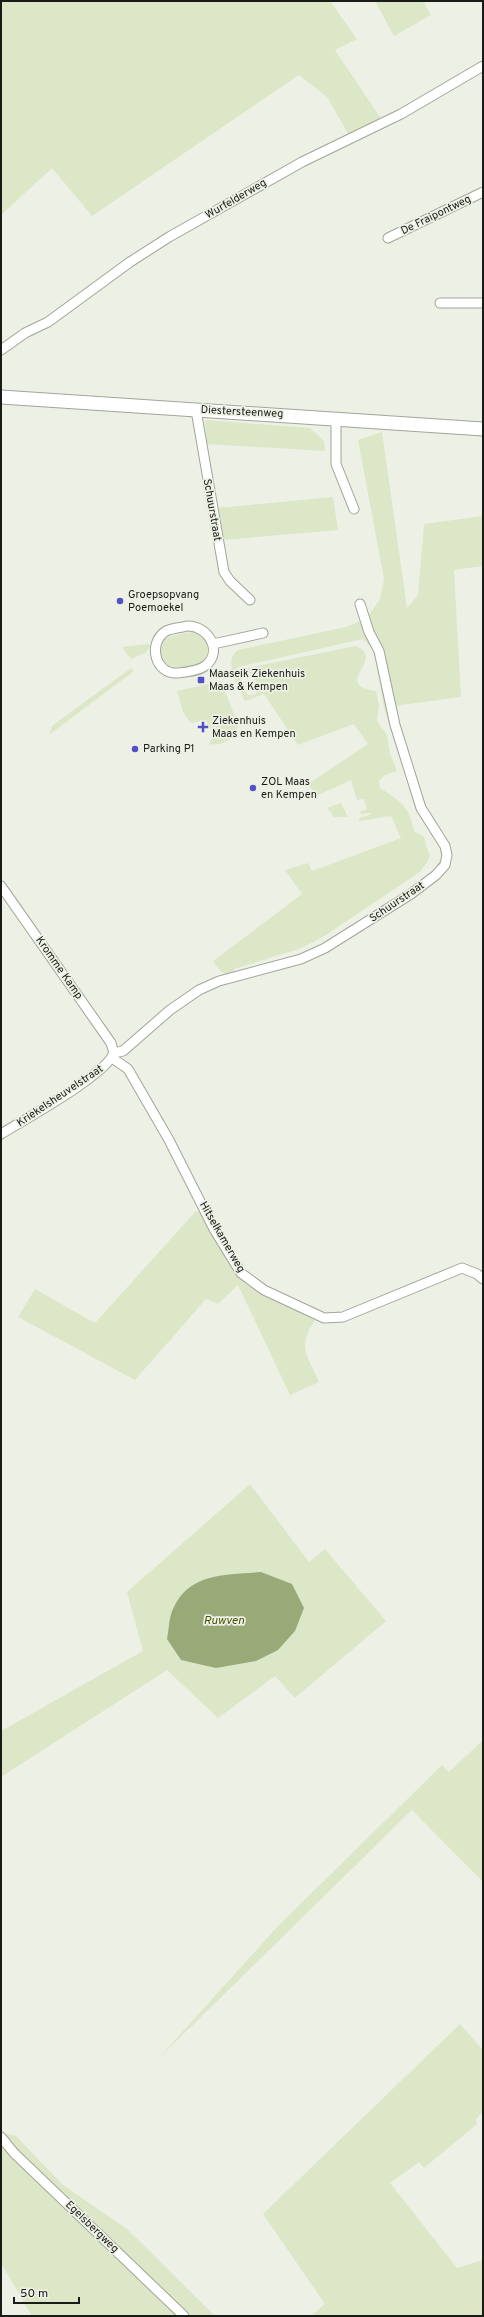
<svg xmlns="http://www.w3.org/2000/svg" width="484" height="2317" viewBox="0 0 484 2317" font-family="Overpass,sans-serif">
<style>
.green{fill:#dbe7c6;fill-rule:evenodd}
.water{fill:#99a978}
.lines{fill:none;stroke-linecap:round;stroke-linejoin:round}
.minor-casing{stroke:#a1a59a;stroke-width:11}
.secondary-casing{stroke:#a1a59a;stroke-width:15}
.minor{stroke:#fff;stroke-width:9}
.secondary{stroke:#fff;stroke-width:13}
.poi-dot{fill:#5251c8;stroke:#edf1e5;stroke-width:1.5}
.labels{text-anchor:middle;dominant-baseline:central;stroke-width:3.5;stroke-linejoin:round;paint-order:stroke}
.street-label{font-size:11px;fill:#191b16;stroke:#edf1e5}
.poi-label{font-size:11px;fill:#191b16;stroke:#edf1e5;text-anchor:start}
.water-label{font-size:12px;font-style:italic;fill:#455706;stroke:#edf1e5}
</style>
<rect width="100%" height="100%" fill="#edf1e5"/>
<g class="green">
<polygon points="1,1 330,1 357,39 335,50 382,120 350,137 327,97 299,75 92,216 52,168 1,215"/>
<polygon points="375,1 423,1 431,15 394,36"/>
<polygon points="205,420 310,428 324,441 325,451 207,444"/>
<polygon points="382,432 407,608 418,595 424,524 483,516 483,566 454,570 461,697 394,706 370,628 369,615 380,599 384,579 358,440"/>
<polygon points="333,497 338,530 223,540 217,508"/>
<path d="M360,621L364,625L377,651L391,722L420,810L443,845L444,861L434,874L327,945L302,957L234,975C223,977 219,969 213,961L302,894L285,870L308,863L312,871L401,838L391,816L359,821V818L370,815V813L361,814L360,811L367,810L364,799L357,800L351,780L316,796L308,784L368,744L354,724L298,745L264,694L245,701C239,687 222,661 238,650L346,627ZM363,639L374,650L384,708L420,818L439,842L441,857L434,871L329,942L295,957L235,973L234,969L299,949L323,937L420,872L428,861L430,854C425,848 426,839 423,836C421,834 417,833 414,831C409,806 402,802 380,788L379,781L385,775L397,771L390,753L387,735L377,721L379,705L376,691C330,684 387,660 356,646L247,668L258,685L259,690L254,695H248L236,670L238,667Z"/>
<path d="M191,632H200L210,645C209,649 210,653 208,657C195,675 144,670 164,640L171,636Z"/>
<polygon points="149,644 150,647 145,653 131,659 122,647"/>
<polygon points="131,668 134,671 49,735 52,726"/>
<path d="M221,681L238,724C236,738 223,747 209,744L217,728L215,726L210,729L206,720L191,723L183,712L177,691Z"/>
<polygon points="341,803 348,817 334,817 327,808"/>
<path d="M196,1211L204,1214L237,1272L247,1285L315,1320C297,1347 307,1355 319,1382L290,1395L238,1285L218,1304L206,1299L135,1380L18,1317L35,1289L95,1323Z"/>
<polygon points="250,1484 309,1562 325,1549 386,1621 295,1698 275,1676 218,1718 167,1670 1,1777 1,1731 143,1651 127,1592"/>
<polygon points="483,1740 483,1882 412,1810 157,2060 280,1924 442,1765 449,1772"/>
<polygon points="460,2024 483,2050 483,2112 476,2119 477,2124 424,2168 419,2162 390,2183 457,2268 483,2260 483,2316 311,2316 325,2304 263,2214"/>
<polygon points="4,2133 16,2136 63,2185 127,2229 215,2316 32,2316 1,2263 1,2134"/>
</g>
<path class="water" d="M261,1572L292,1584L304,1608L295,1631L278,1650L256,1661L216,1668L181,1660L167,1639C169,1629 169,1617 173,1609C189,1572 227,1575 261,1572Z"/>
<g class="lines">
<g class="minor-casing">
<g id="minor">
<polyline points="388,238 483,192"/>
<polyline points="440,303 483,303"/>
<polyline points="1,350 25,333 48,322 130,262 169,237 302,162 401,114 483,66"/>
<polyline points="196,410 224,572 230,581 250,600"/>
<polyline points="336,418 336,464 354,509"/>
<path d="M187,626C208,625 224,652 205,666C198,671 187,672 178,673C155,675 147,643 166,631C172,628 180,628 187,626Z"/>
<polyline points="213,644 263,633"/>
<polyline points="1,886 111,1043 114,1053"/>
<polyline points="114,1053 123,1051 170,1010 199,990 219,981 301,959 325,948 411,894 436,875 445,865 447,855 445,846 421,808 395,725 379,651 369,632 360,604"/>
<polyline points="112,1058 128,1069 169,1140 214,1229 241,1273 264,1290 324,1318 343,1317 462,1268 477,1274 483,1279"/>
<path d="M1,1134C22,1121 107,1074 113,1054"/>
<polyline points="1,2137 14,2153 184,2316"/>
</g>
</g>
<g class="secondary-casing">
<polyline id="secondary" points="1,397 483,429"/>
</g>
<use href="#minor" class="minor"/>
<use href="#secondary" class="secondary"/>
</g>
<g class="poi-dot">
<circle cx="120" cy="601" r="4"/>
<rect x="197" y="676" width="8" height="8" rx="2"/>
<path d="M201 721h4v4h4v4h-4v4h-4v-4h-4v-4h4z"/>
<circle cx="135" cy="749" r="4"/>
<circle cx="253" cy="788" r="4"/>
</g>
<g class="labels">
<g class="street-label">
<text transform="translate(236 199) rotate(-30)">Wurfelderweg</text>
<text transform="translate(436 215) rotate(-26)">De Fraipontweg</text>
<text transform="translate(242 412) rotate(3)">Diestersteenweg</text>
<text transform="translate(212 510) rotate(80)">Schuurstraat</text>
<text transform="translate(397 902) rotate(-34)">Schuurstraat</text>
<text transform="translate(59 968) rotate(55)">Kromme Kamp</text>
<text transform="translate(60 1096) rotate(-34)">Kriekelsheuvelstraat</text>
<text transform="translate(222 1237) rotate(60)">Hitselkamerweg</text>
<text transform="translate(92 2227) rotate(44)">Egelsbergweg</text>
</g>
<g class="poi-label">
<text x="128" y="595">Groepsopvang<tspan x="128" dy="13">Poemoekel</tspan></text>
<text x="209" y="674">Maaseik Ziekenhuis<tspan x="209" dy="13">Maas &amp; Kempen</tspan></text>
<text x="212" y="721">Ziekenhuis<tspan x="212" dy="13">Maas en Kempen</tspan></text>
<text x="143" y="749">Parking P1</text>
<text x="261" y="782">ZOL Maas<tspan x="261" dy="13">en Kempen</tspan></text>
</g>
<g class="water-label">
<text x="224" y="1621">Ruwven</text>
</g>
</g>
<rect width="484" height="2317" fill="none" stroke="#191b16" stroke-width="4"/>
<path d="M14 2297v6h65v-6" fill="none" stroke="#191b16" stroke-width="2"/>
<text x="20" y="2297" font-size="12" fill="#191b16" stroke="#edf1e5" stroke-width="3" paint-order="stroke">50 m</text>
</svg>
